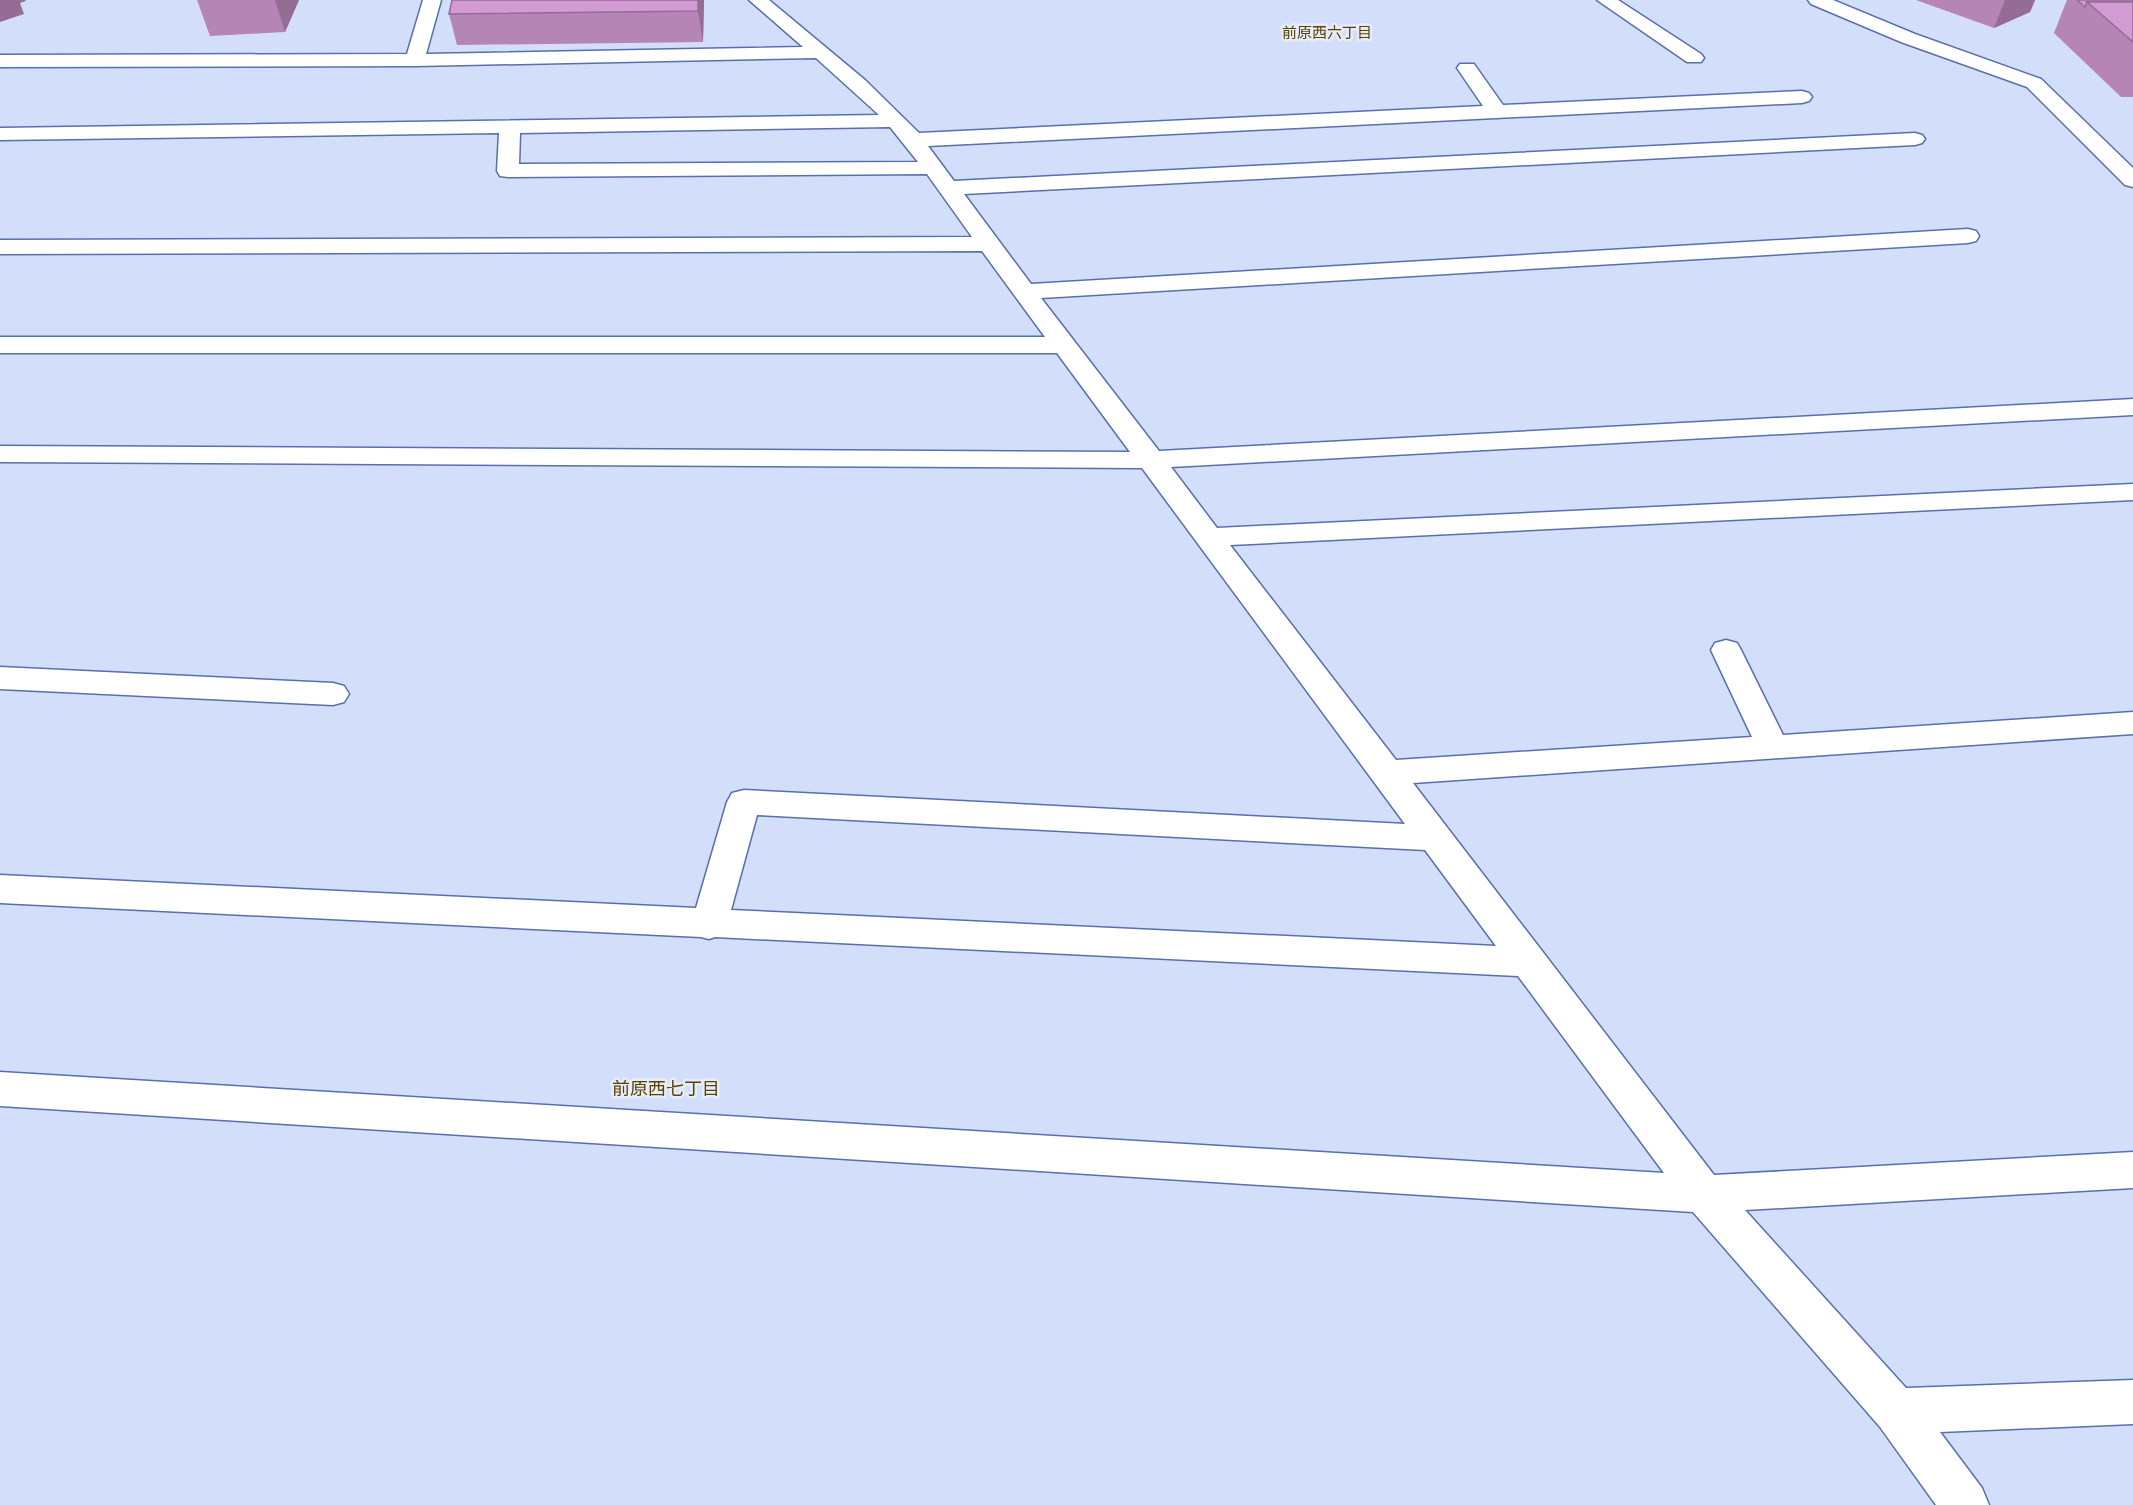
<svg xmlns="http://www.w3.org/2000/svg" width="2133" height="1505" viewBox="0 0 2133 1505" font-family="'Public Sans','Noto Sans JP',sans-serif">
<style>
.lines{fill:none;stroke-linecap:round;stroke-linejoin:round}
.minor-casing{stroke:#5770ab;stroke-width:3}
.minor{fill:#fff;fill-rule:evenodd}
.wall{fill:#b585b6}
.shaded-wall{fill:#946c94}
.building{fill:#d39bd4;stroke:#946c94;stroke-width:1.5}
.labels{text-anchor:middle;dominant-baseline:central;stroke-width:5;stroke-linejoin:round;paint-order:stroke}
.far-neighbourhood-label{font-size:15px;fill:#5a4303;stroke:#e6ecfa}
.neighbourhood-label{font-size:18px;fill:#5a4303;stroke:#e6ecfa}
</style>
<rect width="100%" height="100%" fill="#d3dffa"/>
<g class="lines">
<g class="minor-casing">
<g id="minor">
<path d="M423,0H441L426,54L803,47L749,0H769L865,80L919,133L1483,106L1457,68L1460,64H1474L1503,105L1802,91L1809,93L1812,97L1809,101L1802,103L928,146L954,181L1915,133L1922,135L1925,139L1922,143L1915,145L964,194L1031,284L1968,229L1976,231L1979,236L1976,241L1968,243L1041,298L1159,451L2133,399V415L1171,467L1217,528L2133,484V500L1230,545L1396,760L1752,737L1711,650L1715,643L1726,640L1737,643L1741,650L1783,735L2133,712V734L1413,783L1714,1175L2133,1152V1188L1745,1210L1906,1388L2133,1380V1424L1940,1432L1982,1488L1989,1505H1936L1880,1427L1693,1212L0,1106V1072L1664,1173L1518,976L715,937L709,939L701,937L0,903V875L696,908L727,802L732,793L744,790L1405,824L1142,468L0,462V446L1130,452L1057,353H0V337H1045L982,251L0,254V240L972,237L927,174L508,177L500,176L497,171L499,133L0,140V128L879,115L816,58L415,66L0,67V55L407,54ZM890,127L918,162L519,164L520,133ZM757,815L1425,850L1496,946L731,910Z"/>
<polygon points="1597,0 1618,0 1701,54 1704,58 1701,62 1687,62"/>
<polygon points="1808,0 1833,0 1915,34 2041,79 2133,168 2133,187 2125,185 2027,87 1901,42 1811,4"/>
<polygon points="0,667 333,683 344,686 349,694 344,702 333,705 0,689"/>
</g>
</g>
<use href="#minor" class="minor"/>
</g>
<g class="wall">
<polygon points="197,0 299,0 285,32 210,36"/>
<polygon points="704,0 703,42 457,45 449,14"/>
<polygon points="1916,0 2035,0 2030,12 1994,28"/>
<polygon points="2067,0 2133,0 2133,97 2121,97 2054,33"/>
</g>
<g class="shaded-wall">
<polygon points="0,0 25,0 26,1 20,3 24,14 0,22"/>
<polygon points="275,0 299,0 285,32"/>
<polygon points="698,0 704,0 703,42 698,11"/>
<polygon points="2005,0 2035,0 2030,12 1994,28"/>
</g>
<g class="building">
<polygon points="452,0 698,0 698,11 449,14"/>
<polygon points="2077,0 2133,0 2133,2 2087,2 2085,7"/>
<polygon points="2087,2 2133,2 2133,42"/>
</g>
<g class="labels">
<g class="far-neighbourhood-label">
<text x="1327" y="32">前原西六丁目</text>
</g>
<g class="neighbourhood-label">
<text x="666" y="1088">前原西七丁目</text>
</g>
</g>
</svg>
